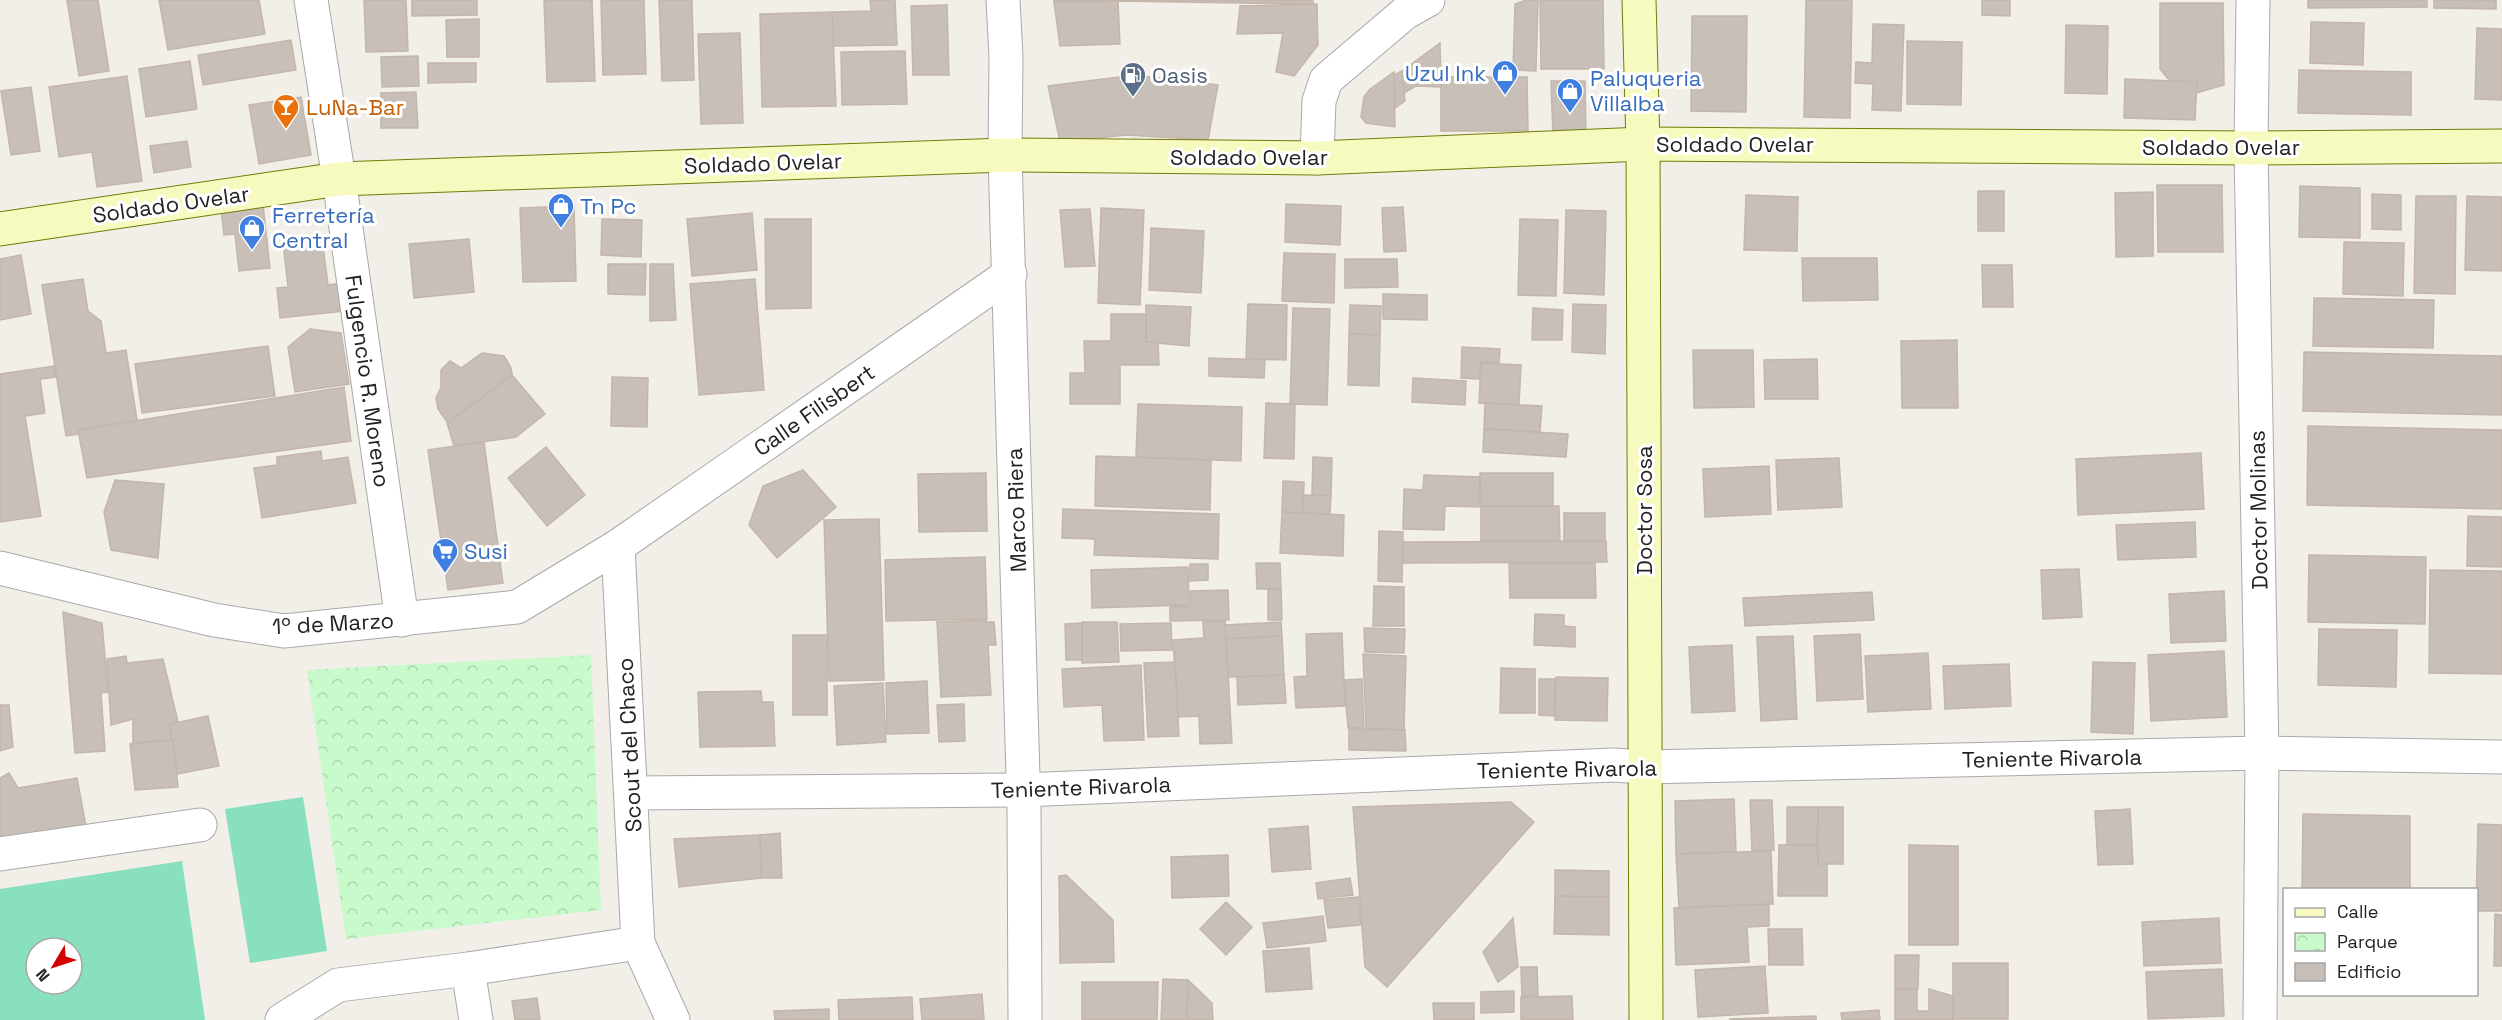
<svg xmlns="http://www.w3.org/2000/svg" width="2502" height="1020" viewBox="0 0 2502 1020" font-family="'Space Grotesk',sans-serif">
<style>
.park{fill:url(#park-crowns)}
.pitch{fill:#88e0be;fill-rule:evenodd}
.building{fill:#c7bfb8;stroke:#c4b6ab;stroke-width:1.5}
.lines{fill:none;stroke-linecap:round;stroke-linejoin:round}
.street-casing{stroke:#a9a9a9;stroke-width:35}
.secondary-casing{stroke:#707d05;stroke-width:35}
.street{stroke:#fff;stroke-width:33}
.secondary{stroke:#f7fabf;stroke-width:33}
.labels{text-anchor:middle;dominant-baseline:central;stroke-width:6;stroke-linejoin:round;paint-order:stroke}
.shop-label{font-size:22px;fill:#366cbe;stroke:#fff;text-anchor:start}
.service-label{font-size:22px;fill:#4e5e75;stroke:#fff;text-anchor:start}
.food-label{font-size:22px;fill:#c56008;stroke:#fff;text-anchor:start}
.street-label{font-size:22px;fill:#222;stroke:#fff}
</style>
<defs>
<pattern id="park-crowns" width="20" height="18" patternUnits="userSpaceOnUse" patternTransform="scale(1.5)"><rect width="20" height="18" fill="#c8facc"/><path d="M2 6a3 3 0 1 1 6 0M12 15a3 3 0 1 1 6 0" fill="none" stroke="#acd6af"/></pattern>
</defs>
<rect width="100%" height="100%" fill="#f2efe9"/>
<polygon class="park" points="591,655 601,910 346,939 307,670"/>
<g class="pitch">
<polygon points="303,797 327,951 250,963 225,809"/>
<path d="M182,861L205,1020H0V889ZM36,948H72V984H36Z"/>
</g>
<g class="building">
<polygon points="67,0 98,0 109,71 79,76"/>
<polygon points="159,0 259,0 265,34 168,50"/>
<polygon points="364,0 406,0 408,51 366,52"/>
<polygon points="412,0 477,0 477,15 412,16"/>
<polygon points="544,0 592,0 595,81 547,82"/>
<polygon points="601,0 644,0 646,74 603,75"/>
<polygon points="659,0 692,0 694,80 662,81"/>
<polygon points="870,0 895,0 897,45 833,46 832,12 871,11"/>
<polygon points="1054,0 1313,0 1313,4 1115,1 1054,2"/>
<polygon points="1526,0 1538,0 1536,71 1513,70 1515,4"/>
<polygon points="1540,0 1603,0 1604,69 1541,69"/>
<polygon points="1806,0 1852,0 1850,118 1804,117"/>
<polygon points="1982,0 2010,0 2010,16 1982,15"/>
<polygon points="2308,0 2427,0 2427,7 2308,8"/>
<polygon points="2434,0 2496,0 2496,9 2434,8"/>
<polygon points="1118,1 1120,44 1060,46 1054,2"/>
<polygon points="2160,3 2223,3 2224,85 2183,97 2160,69"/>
<polygon points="1317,4 1318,45 1294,76 1276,72 1283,33 1237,34 1240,6"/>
<polygon points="947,5 949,75 913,75 911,6"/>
<polygon points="832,12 836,106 762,107 760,14"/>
<polygon points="1692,16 1747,16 1746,112 1691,111"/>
<polygon points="479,19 479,57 447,57 446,20"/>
<polygon points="2311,22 2364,23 2363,65 2310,63"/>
<polygon points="1873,24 1904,25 1901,111 1872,110 1873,84 1855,83 1856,62 1872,63"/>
<polygon points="2066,25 2108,26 2107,94 2065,93"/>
<polygon points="2477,28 2502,29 2502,100 2475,99"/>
<polygon points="740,33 743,123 701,124 698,34"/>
<polygon points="291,40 296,70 203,85 198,55"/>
<polygon points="1907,41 1962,42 1961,105 1907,104"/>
<polygon points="1440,43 1441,87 1416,86 1404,93 1402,71"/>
<polygon points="905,51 907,104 842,105 841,52"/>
<polygon points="418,56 419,86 382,87 381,57"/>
<polygon points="190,61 197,109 146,117 139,69"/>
<polygon points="428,63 476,63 476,82 428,83"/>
<polygon points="2299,70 2411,72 2411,115 2298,113"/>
<polygon points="1402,71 1405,101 1395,108 1394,75"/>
<polygon points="1394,72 1395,127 1366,123 1361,117 1364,97 1369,90"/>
<polygon points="1135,75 1218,85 1208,140 1126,135 1060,142 1048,86"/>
<polygon points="127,76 142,181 97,187 92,152 59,157 49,87"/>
<polygon points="1441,77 1527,77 1528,131 1441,131"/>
<polygon points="2125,79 2197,82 2195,120 2124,118"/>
<polygon points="1551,81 1585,81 1586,135 1553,135"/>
<polygon points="31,87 40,151 11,155 1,91"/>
<polygon points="416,92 418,128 381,128 381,93"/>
<polygon points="301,97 311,155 259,164 249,105"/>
<polygon points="187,141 191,167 154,173 150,146"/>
<polygon points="2157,185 2222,185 2223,252 2158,252"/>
<polygon points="2300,186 2360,188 2360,238 2299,237"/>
<rect x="1978" y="191" width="26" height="40"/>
<polygon points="2153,192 2153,256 2116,257 2115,193"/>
<polygon points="2372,194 2401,195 2401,230 2372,229"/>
<polygon points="1746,195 1798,197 1797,251 1744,250"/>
<polygon points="2416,196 2456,196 2455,294 2414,293"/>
<polygon points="2467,196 2502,197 2502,271 2465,270"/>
<polygon points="1286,204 1341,206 1340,245 1285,242"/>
<polygon points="263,205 270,268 239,271 235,234 224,235 221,209"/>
<polygon points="574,206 576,281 523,282 520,208"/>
<polygon points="1403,207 1406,251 1384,252 1382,208"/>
<polygon points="1101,208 1144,210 1140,305 1098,303"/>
<polygon points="1090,209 1095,266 1065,267 1060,210"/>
<polygon points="1566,210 1606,211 1604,295 1564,293"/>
<polygon points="752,213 757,270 692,276 687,219"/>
<polygon points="602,219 642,220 641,257 601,255"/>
<polygon points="765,219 811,219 811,308 766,309"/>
<polygon points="1520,219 1558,220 1556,296 1518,295"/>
<polygon points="1151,228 1204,231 1201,293 1149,290"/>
<polygon points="322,238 328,285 340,283 344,311 280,318 277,288 288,287 283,242"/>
<polygon points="469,239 474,292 414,298 409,244"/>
<polygon points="2344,242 2404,243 2403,296 2343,294"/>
<polygon points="1284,253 1335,254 1334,303 1282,301"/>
<polygon points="21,255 31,314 0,320 0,259"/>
<polygon points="1802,258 1877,258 1878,300 1803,301"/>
<polygon points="1345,259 1397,259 1398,287 1345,288"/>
<polygon points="608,264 646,264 645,295 608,294"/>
<polygon points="650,264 673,264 676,320 650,321"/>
<polygon points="1982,265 2012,265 2013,307 1983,307"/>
<polygon points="83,279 88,311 101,321 106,353 126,350 138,426 66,436 42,285"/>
<polygon points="755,279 764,390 699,395 690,284"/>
<polygon points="1383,294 1427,295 1427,320 1383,319"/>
<polygon points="2314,298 2434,300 2433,348 2313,346"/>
<polygon points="1248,304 1287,305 1286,360 1246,359"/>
<polygon points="1573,304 1606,305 1605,354 1572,352"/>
<polygon points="1146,305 1191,307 1189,346 1146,342"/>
<polygon points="1350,305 1381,306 1380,335 1349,334"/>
<polygon points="1293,308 1330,309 1327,405 1290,404"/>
<polygon points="1533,308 1563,310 1562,340 1532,340"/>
<polygon points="1111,314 1146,314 1146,342 1158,342 1159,365 1120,365 1120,404 1070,404 1070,373 1085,373 1084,341 1111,341"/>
<polygon points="310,329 341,333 349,384 295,392 288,347"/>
<polygon points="1349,334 1380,335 1379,386 1348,385"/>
<polygon points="1957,340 1958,408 1902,408 1901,341"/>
<polygon points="268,346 275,396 142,413 135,364"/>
<polygon points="1462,347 1500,349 1499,363 1481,362 1480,379 1461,378"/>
<polygon points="1693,350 1753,350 1754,407 1694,408"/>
<polygon points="2304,352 2502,356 2502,415 2303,411"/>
<polygon points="482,353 504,356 511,368 513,379 480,403 460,432 454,432 438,409 436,398 441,387 441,370 450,361 461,368"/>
<polygon points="1209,358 1265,360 1264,378 1209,376"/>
<polygon points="1817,359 1818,399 1765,399 1764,360"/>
<polygon points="1481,363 1521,365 1519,405 1479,403"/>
<polygon points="54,366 56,377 40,379 45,413 25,416 41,516 0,522 0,374"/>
<polygon points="512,375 545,414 516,437 454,446 447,423"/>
<polygon points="612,377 648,378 647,427 611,426"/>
<polygon points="1413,378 1466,381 1465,405 1412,402"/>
<polygon points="344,387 351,441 87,478 78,430"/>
<polygon points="1266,403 1295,404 1294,459 1264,458"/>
<polygon points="1485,403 1542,406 1540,432 1484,429"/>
<polygon points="1138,404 1242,407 1241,461 1136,457"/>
<polygon points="2308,426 2502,430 2502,509 2307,505"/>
<polygon points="1484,429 1568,434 1566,457 1483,452"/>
<polygon points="484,442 503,583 448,590 428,450"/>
<polygon points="546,447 585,495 547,526 508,478"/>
<polygon points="321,451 322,461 348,457 356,503 262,518 254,468 277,465 277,457"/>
<polygon points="2201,453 2204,509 2078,515 2076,459"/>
<polygon points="1096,456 1211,460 1210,510 1095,506"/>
<polygon points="1313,457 1332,458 1331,496 1312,495"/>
<polygon points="1839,458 1842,507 1778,510 1776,460"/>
<polygon points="1769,466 1771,514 1705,517 1703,469"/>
<polygon points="803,470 836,507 777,558 749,525 763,486"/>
<polygon points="986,473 987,531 919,532 918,474"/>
<polygon points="1480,473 1553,473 1553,506 1481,506"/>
<polygon points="1424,475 1480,477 1479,507 1445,506 1444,530 1403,529 1404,489 1423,490"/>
<polygon points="115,480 164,484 158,558 111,550 104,512"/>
<polygon points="1283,481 1304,482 1303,513 1282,512"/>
<polygon points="1303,495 1331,496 1330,514 1303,513"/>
<polygon points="1481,506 1559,506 1560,541 1481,541"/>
<polygon points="1063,509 1219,514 1218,559 1094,555 1095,539 1062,538"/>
<polygon points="1282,512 1344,515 1343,556 1280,553"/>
<polygon points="1564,513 1605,513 1605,540 1564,541"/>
<polygon points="2468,516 2502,517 2502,567 2467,566"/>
<polygon points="879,519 884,680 829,681 824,520"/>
<polygon points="2195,522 2196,557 2118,560 2116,525"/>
<polygon points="1379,531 1403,532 1402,582 1378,581"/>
<polygon points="1606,541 1607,562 1403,563 1403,542"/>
<polygon points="2309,555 2426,557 2425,624 2308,622"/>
<polygon points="985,557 987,619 886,621 885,560"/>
<polygon points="1256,563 1280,563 1281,589 1257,589"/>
<polygon points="1509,563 1595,563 1596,598 1510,598"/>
<polygon points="1190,564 1208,564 1208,580 1190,581"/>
<polygon points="1188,567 1189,605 1092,608 1091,570"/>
<polygon points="2079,569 2082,617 2043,619 2041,570"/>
<polygon points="2430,570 2502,571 2502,674 2429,673"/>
<polygon points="1374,586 1404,587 1404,626 1373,626"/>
<polygon points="1268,589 1281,589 1282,620 1268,620"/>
<polygon points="1228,590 1229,620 1170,621 1170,607 1191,606 1190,591"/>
<polygon points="2224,591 2226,641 2171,643 2169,594"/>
<polygon points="1872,592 1874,620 1745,626 1743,598"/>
<polygon points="63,612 102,623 108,692 101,693 105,751 75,753"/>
<polygon points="1535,614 1564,615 1564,626 1575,627 1575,647 1534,645"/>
<polygon points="986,620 986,622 994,622 996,645 988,645 991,695 941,697 937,622"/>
<polygon points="1225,621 1232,743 1200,744 1199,716 1178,717 1173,640 1204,638 1203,622"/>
<polygon points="1082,622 1117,622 1119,662 1082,663"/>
<polygon points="1281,622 1282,636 1226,639 1225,625"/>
<polygon points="1082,623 1082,660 1066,660 1065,624"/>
<polygon points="1171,623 1172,650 1121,651 1120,624"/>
<polygon points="1364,628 1405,629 1404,653 1365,652"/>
<polygon points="2319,629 2397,630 2396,687 2318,685"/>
<polygon points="1342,633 1345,706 1296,708 1294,677 1307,676 1306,634"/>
<polygon points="1860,634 1863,699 1817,701 1814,636"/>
<rect x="793" y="635" width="34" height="80"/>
<polygon points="1282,636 1284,675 1228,677 1226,639"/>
<polygon points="1793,636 1797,719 1761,721 1757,637"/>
<polygon points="1732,645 1735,711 1692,713 1689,647"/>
<polygon points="2224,651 2227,717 2151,721 2148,655"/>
<polygon points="1928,653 1931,709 1868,712 1865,656"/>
<polygon points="1363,654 1406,656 1404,730 1366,728"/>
<polygon points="126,656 127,663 163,659 178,722 170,724 171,740 133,743 133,719 111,725 107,659"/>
<polygon points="1175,662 1179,736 1148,737 1144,663"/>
<polygon points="2093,662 2135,663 2133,734 2091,732"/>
<polygon points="2009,664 2011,706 1945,709 1943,666"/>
<polygon points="1141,665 1144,740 1104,741 1102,705 1064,707 1062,669"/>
<polygon points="1501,668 1535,669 1535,713 1500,713"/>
<polygon points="1284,675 1286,703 1238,705 1237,677"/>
<polygon points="1556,677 1608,678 1607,721 1555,720"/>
<polygon points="1362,679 1364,728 1348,728 1344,680"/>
<polygon points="1539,679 1555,679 1555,716 1539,715"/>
<polygon points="927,681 929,733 887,734 886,683"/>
<polygon points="883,683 886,742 837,745 834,686"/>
<polygon points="761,691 762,702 773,702 775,746 700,747 698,692"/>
<polygon points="964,704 965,741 939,742 937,705"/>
<polygon points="0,705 9,705 13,747 0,751"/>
<polygon points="208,716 219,766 177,774 170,724"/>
<polygon points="1349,729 1405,730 1406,751 1349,750"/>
<polygon points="173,740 178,787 135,790 130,744"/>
<polygon points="9,773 18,788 77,778 86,826 0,840 0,778"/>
<polygon points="1734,799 1736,852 1676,854 1675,801"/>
<polygon points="1750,800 1772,800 1774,850 1752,851"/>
<polygon points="1511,802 1534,822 1387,987 1365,967 1353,807"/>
<polygon points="1787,807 1818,807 1817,845 1787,845"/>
<rect x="1818" y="807" width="25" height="57"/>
<polygon points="2130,809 2133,864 2098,865 2095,811"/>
<polygon points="2303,814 2410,816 2410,890 2302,890"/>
<polygon points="2478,824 2502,825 2502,911 2476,911"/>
<polygon points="1308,826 1311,869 1272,872 1269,829"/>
<polygon points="780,833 782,878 761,878 760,835"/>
<polygon points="760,835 761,878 679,887 674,839"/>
<polygon points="1779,845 1817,845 1818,864 1827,864 1827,896 1778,896"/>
<polygon points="1909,845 1958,846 1958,945 1909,945"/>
<polygon points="1771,851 1773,904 1679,908 1676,854"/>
<polygon points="1228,855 1229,896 1172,898 1171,857"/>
<polygon points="1555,870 1609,871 1609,897 1555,896"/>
<polygon points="1066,875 1113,920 1114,962 1060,963 1059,876"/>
<polygon points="1350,878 1353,895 1318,899 1316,883"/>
<polygon points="1555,896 1609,897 1609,935 1554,934"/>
<polygon points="1358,897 1361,925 1328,928 1324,900"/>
<polygon points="1226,902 1252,927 1226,955 1200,929"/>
<polygon points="1769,904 1769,926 1747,927 1749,962 1676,965 1674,908"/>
<polygon points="2495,914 2502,915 2502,966 2494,966"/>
<polygon points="1323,916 1326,941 1267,948 1263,923"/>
<polygon points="1513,918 1518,967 1498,982 1483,952"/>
<polygon points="2219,918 2221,963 2144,966 2142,922"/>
<polygon points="1768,929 1802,929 1803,965 1769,965"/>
<polygon points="1309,948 1312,989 1266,992 1263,951"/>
<polygon points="1895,955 1919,955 1918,989 1895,989"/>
<rect x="1953" y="963" width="55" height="56"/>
<polygon points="1765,966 1768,1013 1698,1017 1695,970"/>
<polygon points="1521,967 1537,967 1538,996 1522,996"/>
<polygon points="2222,969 2224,1016 2148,1019 2146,972"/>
<polygon points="1163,979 1188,980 1187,1020 1161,1020"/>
<polygon points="1188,980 1212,1003 1213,1020 1187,1020"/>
<polygon points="1082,982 1158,982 1157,1020 1082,1020"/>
<polygon points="1895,989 1917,989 1917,1011 1929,1011 1929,989 1953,996 1953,1020 1895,1020"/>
<polygon points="1514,991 1514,1012 1481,1013 1481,992"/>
<polygon points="982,994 984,1020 922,1020 920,999"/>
<polygon points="1572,996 1573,1020 1521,1020 1521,997"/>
<polygon points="912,997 913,1020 839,1020 838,1000"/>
<polygon points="537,998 540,1020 515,1020 512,1001"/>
<polygon points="1433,1003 1474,1003 1474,1020 1434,1020"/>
<polygon points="829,1009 829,1020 775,1020 774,1011"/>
<polygon points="1879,1010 1880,1020 1842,1020 1841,1013"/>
<polygon points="1816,1016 1816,1020 1730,1020 1730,1019"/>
</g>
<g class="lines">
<g class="street-casing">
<g id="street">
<polyline points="311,0 339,179 402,620"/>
<polyline points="1003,0 1006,57 1005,155 1024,811 1025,1020"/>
<polyline points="2253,0 2251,148 2262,753 2260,1020"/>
<polyline points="1317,158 1319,101 1326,80 1405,13 1428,0"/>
<polyline points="618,546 638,943 673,1020"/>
<polyline points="0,568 214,620 284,631 517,607 618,546 1010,274"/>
<polyline points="631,793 1023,790 1613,765 1645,767 2262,753 2502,757"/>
<polyline points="0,854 200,825"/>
<polyline points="468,969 476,1020"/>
<polyline points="282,1020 338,985 468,969 638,943"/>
</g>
</g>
<g class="secondary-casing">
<g id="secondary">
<polyline points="1639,0 1643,144 1646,1020"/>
<polyline points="0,229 339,179 1005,155 1317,158 1643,144 2251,148 2502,146"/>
</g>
</g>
<use href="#street" class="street"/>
<use href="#secondary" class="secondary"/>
</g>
<defs>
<g id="shop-pin" transform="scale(1.35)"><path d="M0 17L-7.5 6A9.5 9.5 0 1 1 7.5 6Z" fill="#3f7fe0" stroke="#fff"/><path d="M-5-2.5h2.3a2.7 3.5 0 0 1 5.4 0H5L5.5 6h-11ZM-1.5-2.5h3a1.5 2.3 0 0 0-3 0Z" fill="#fff"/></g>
<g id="fuel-pin" transform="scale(1.35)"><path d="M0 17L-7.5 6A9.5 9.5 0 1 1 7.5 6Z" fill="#5c6f8a" stroke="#fff"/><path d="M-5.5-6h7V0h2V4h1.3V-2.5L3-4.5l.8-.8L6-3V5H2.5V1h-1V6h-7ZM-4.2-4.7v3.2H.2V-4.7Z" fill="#fff"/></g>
<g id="bar-pin" transform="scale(1.35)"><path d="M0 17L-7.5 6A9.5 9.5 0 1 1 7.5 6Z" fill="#e8710a" stroke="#fff"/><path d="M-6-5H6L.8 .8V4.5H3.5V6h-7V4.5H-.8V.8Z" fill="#fff"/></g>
<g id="supermarket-pin" transform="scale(1.35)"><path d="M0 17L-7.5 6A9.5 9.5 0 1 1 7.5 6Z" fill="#3f7fe0" stroke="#fff"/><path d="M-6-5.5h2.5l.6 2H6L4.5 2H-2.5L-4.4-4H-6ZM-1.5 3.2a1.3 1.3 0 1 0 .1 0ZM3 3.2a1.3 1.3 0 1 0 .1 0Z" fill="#fff"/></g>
</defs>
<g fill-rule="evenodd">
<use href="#shop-pin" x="1505" y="73"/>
<use href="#fuel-pin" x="1133" y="75"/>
<use href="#shop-pin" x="1570" y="91"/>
<use href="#bar-pin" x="286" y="107"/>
<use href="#shop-pin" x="561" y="206"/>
<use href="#shop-pin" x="252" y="228"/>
<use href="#supermarket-pin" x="445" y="551"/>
</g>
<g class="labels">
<g class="shop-label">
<text x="1486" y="73" text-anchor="end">Uzul Ink</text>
<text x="1590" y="78">Paluqueria<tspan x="1590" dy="25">Villalba</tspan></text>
<text x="580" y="206">Tn Pc</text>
<text x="272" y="215">Ferretería<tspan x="272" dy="25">Central</tspan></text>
<text x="464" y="551">Susi</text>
</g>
<g class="service-label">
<text x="1152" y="75">Oasis</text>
</g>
<g class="food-label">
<text x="306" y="107">LuNa-Bar</text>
</g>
<g class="street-label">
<text x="1735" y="144">Soldado Ovelar</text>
<text x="2221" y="147">Soldado Ovelar</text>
<text x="1249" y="157">Soldado Ovelar</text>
<text transform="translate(763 163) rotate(-2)">Soldado Ovelar</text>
<text transform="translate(171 204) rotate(-8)">Soldado Ovelar</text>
<text transform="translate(368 381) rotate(82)">Fulgencio R. Moreno</text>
<text transform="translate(814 410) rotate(-35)">Calle Filisbert</text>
<text transform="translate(1016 510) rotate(-92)">Marco Riera</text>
<text transform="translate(1644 510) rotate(-90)">Doctor Sosa</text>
<text transform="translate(2258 510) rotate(-91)">Doctor Molinas</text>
<text transform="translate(333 623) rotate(-3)">1º de Marzo</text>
<text transform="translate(629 745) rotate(-93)">Scout del Chaco</text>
<text transform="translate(2052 758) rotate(-1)">Teniente Rivarola</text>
<text transform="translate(1567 769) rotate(-1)">Teniente Rivarola</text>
<text transform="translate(1081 787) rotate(-2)">Teniente Rivarola</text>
</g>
</g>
<rect x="2283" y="888" width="195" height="108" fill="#ffffff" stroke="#a7a7a7" stroke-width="1.5"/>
<rect x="2295" y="908" width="30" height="9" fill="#f7fabf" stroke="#a7a7a7" stroke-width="1.5"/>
<text x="2337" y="918" font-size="18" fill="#222222">Calle</text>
<rect x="2295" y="933" width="30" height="18" fill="url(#park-crowns)" stroke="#a7a7a7" stroke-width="1.5"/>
<text x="2337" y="948" font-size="18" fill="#222222">Parque</text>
<rect x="2295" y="963" width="30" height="18" fill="#c7bfb8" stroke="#a7a7a7" stroke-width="1.5"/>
<text x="2337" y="978" font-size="18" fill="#222222">Edificio</text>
<g transform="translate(54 966) rotate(231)"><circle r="28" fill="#ffffff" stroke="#a7a7a7" stroke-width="1.5"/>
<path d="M0-4.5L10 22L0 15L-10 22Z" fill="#d40000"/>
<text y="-9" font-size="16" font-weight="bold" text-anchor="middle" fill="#222222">N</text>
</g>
</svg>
